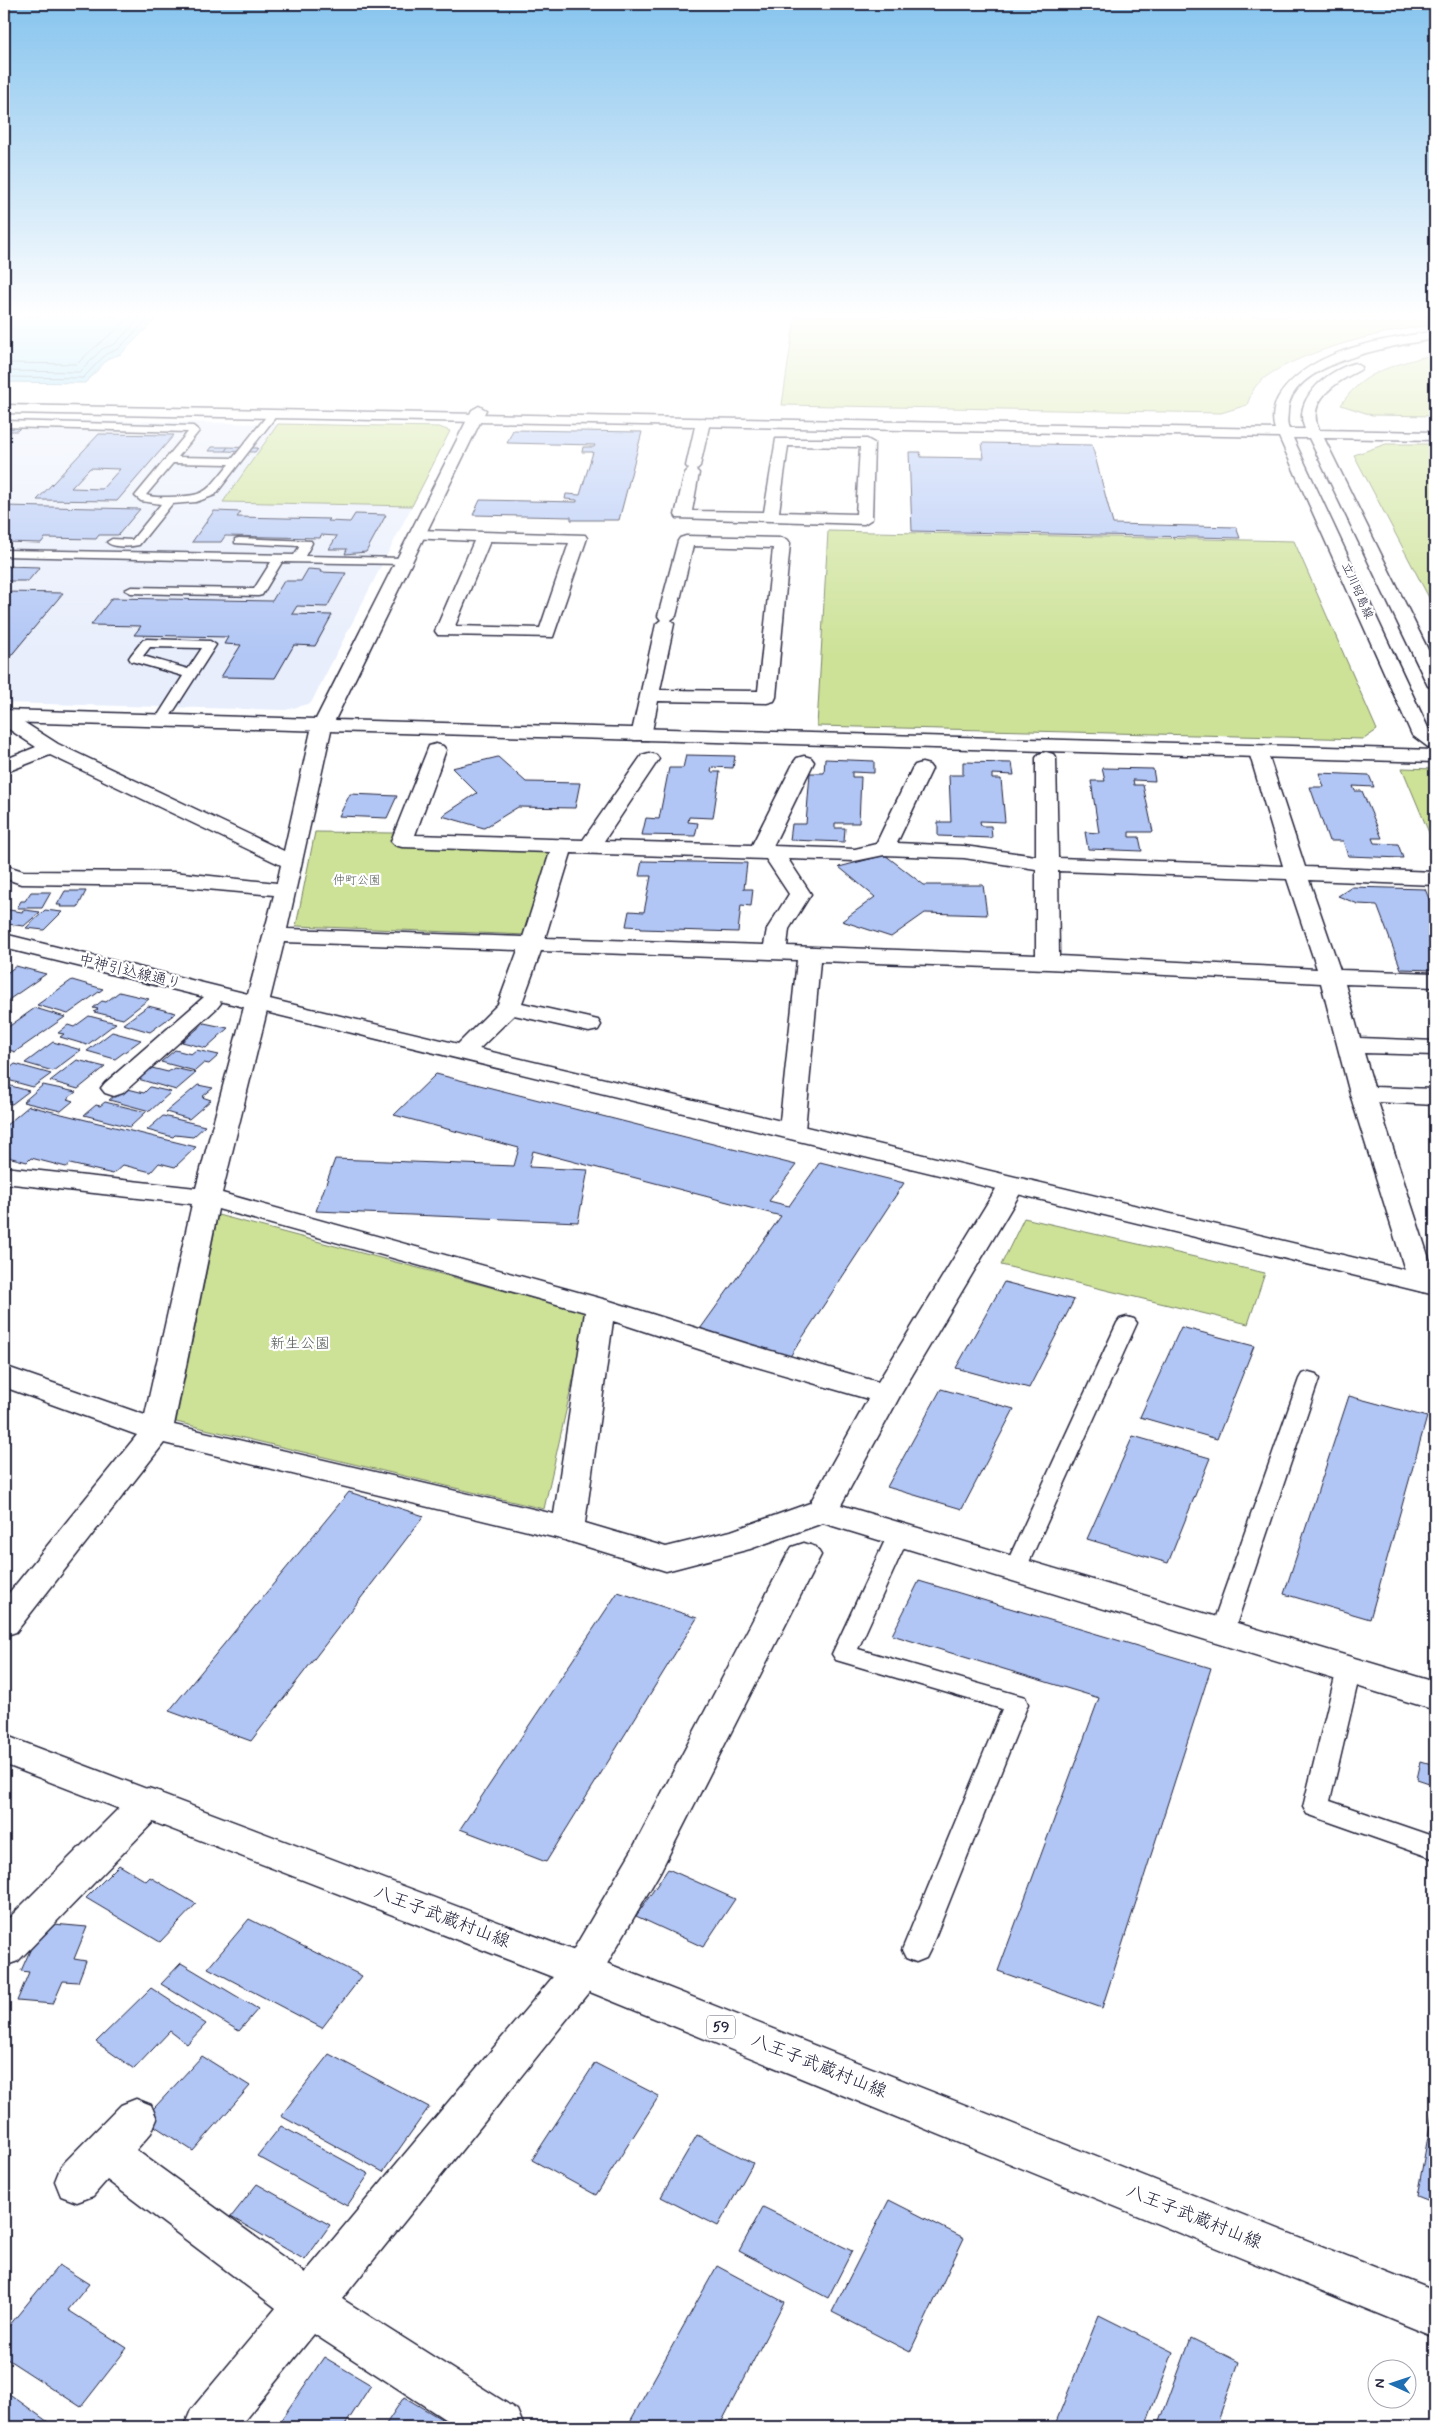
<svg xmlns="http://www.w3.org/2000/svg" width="1439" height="2431" viewBox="0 0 1439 2431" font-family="Mynerve,'Klee One',sans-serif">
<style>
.built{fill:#e8eefc}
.green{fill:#cde297;stroke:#788269}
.water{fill:#96dcf8;stroke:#6892ac}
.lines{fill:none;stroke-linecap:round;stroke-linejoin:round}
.shore{stroke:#506c87;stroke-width:1}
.building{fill:#b1c6f5;stroke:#22223b;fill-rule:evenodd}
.service-casing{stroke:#22223b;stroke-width:3}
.minor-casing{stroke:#22223b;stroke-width:3}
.tertiary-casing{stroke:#22223b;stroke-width:3}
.secondary-casing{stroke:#22223b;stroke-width:3}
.primary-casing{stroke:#22223b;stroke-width:3}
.service{fill:#fff;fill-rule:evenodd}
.minor{fill:#fff;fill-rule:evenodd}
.tertiary{fill:#fff;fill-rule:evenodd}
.secondary{fill:#fff;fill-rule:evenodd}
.primary{fill:#fff;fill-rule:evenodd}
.labels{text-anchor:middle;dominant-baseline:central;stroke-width:4.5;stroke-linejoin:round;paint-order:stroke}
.far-street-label{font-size:12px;fill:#22223b;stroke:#fff}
.far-park-label{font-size:12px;fill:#555c57;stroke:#fff}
.shield{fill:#fff;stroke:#646476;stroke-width:1}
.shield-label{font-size:14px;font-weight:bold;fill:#22223b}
.street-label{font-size:15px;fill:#22223b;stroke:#fff}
.park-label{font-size:15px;fill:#555c57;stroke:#fff}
.near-street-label{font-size:18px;fill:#22223b;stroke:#fff}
</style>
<rect width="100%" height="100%" fill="#fff"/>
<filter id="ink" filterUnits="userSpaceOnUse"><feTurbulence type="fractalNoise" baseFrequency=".02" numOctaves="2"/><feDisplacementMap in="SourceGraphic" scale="10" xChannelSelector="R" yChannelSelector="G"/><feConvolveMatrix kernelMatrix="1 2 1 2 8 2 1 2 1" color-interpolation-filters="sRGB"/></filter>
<g filter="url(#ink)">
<polygon class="built" points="4,419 278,424 223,502 412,506 311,703 286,710 4,703"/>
<g class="green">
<path d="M795,316H1435V325C1394,328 1281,354 1255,387C1252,392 1249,399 1247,405L1221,413L782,405Z"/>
<path d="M1435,354V416L1372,415L1341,405C1345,399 1350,392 1356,387C1375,368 1410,361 1435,354Z"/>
<polygon points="278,424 439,427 450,431 412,506 223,502"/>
<polygon points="1386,444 1435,444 1435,609 1354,455"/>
<polygon points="828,531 1294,541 1377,730 1364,739 817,726"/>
<polygon points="1402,768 1435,769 1435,847"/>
<polygon points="315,832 394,833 393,842 553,852 528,935 296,926"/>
<polygon points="218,1215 588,1313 544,1509 176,1422"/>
<polygon points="1024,1218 1265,1273 1248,1324 1001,1265"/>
</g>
<polygon class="water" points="4,316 159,316 121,354 109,358 85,383 4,382"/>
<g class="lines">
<g class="shore">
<path d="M4,363L77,364C94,346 114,333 132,316"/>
<polyline points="4,371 80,372 102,349 115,344 142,316"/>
<polyline points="4,377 83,378 106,354 118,349 151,316"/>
</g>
</g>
<g class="building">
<polygon points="4,428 20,428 17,431 11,431 4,437"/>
<polygon points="513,430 642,432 619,520 571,520 571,517 473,515 480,500 577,502 577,500 565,499 566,494 580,495 593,452 582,452 583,447 594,447 595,445 507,443"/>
<path d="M99,434L174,435L117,501L37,500ZM90,468L120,469L102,489L71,488Z"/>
<polygon points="982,443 1092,445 1113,524 1236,527 1240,538 912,531 909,452 920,452 921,457 984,458"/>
<polygon points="212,447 228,447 225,451 209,451"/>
<polygon points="228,447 258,448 255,452 225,451"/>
<polygon points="4,506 140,509 118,535 99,535 96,539 45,538 41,543 4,542"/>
<polygon points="214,511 241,512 237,517 330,519 328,521 350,522 355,514 386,515 366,552 345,554 347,549 329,549 337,536 321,535 320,538 225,536 221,542 192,542"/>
<polygon points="4,566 40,567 28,581 4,581"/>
<polygon points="308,569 321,570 320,572 346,573 327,607 297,606 292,614 332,615 315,646 294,645 275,678 221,677 241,645 224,644 228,637 134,635 141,626 91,625 112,598 272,601 284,581 301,581"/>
<polygon points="4,592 63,593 4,664"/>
<polygon points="686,755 735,756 733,768 712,767 711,772 720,772 713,818 689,817 688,822 698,823 695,836 642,835 646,818 659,819 669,768 683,768"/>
<polygon points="498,757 526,782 580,783 575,808 518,807 484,828 442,816 477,793 452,768"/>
<polygon points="825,759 874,761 874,773 852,772 852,777 861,777 859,823 835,823 835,828 845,828 844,842 790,840 792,824 806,824 810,773 824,773"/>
<polygon points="963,762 1012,763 1014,775 992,774 992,779 1001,779 1005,822 980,821 981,826 991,826 992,838 938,836 938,822 951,822 949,775 963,775"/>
<polygon points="1102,768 1153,769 1155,781 1133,780 1134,785 1143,785 1153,832 1129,832 1129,837 1139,837 1142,851 1088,849 1085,832 1099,833 1091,781 1105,781"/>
<polygon points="1319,773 1369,775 1374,787 1353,786 1355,791 1362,791 1382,838 1372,838 1374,843 1398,844 1403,858 1348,856 1343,841 1329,841 1310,787 1324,787"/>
<polygon points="350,794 397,796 387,818 339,816"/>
<polygon points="885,855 924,885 983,885 987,915 925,913 891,937 842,921 875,897 839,867"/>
<polygon points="642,861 747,863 744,889 753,889 751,906 741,905 738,932 641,929 641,927 626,926 629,911 644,912 651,876 639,876"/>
<polygon points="1352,887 1425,889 1435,913 1435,970 1401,969 1377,905 1358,904 1338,896"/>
<polygon points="65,891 86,891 78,907 60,907 61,905 57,905"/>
<polygon points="31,892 51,892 42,908 17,908 21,901 25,901"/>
<polygon points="9,910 22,912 25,910 40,912 24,926 7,924 10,922 4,921 4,915"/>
<polygon points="45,910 62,912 44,930 26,928"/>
<polygon points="16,966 46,974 4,1003 4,975"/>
<polygon points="72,980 103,989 68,1014 37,1005"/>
<polygon points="119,992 149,999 123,1019 94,1012 98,1009 93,1008 102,1001 106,1002"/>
<polygon points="148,1006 176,1013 150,1032 123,1024"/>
<polygon points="35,1008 65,1017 15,1052 4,1048 4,1030"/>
<polygon points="89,1016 116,1023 87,1045 60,1037 64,1034 58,1033 68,1025 74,1027"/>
<polygon points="204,1023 228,1028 206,1048 182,1042"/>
<polygon points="112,1032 141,1040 115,1059 87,1051"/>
<polygon points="53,1042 81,1050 53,1071 25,1063"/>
<polygon points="175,1050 191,1054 196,1050 219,1055 209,1064 204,1063 195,1071 161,1062"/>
<polygon points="77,1060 105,1067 78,1089 50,1081"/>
<polygon points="15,1064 51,1074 33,1087 4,1079 4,1073"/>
<polygon points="152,1068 168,1072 174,1068 196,1073 176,1090 138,1079"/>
<polygon points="436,1074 796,1165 769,1201 789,1206 820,1162 904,1183 789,1358 698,1332 781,1216 533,1151 529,1167 588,1170 578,1222 316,1211 335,1159 514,1166 519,1148 394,1115"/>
<polygon points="4,1084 29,1091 12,1104 4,1102"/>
<polygon points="43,1085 76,1092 67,1099 73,1101 61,1111 23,1102"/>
<polygon points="198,1085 213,1088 202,1097 211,1100 189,1119 166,1112"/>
<polygon points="150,1087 171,1092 150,1111 109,1100 124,1088 144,1093"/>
<polygon points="105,1102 146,1112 130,1127 84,1115 96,1105 100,1106"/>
<polygon points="29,1106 196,1147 175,1167 159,1163 151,1172 123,1165 113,1174 70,1164 66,1167 31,1158 27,1162 4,1156 4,1127"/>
<polygon points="163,1116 205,1126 193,1137 175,1135 173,1137 147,1130"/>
<polygon points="1004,1282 1074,1300 1029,1388 956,1368"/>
<polygon points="1181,1327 1254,1346 1217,1439 1140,1417"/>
<polygon points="941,1389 1014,1409 962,1509 887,1487"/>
<polygon points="1349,1396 1427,1417 1370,1619 1284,1594"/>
<polygon points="1133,1436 1210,1458 1168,1563 1087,1539"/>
<polygon points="349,1492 424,1516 251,1741 169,1711"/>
<polygon points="919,1581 1211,1668 1102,2008 998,1971 1099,1698 892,1635"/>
<polygon points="618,1592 697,1618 546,1862 460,1829"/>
<polygon points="1421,1761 1435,1765 1435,1785 1417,1779"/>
<polygon points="119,1865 146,1881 150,1877 196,1904 160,1942 86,1898"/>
<polygon points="668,1869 735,1899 703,1947 636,1916"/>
<polygon points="249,1919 362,1976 322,2028 208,1968"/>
<polygon points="42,1923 87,1927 74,1959 86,1961 78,1982 63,1981 53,2004 17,2001 29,1972 21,1971"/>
<polygon points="181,1963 258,2009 239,2031 161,1984"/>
<polygon points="151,1988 206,2024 187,2044 170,2031 134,2069 96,2042"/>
<polygon points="329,2054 429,2107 383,2172 281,2116"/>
<polygon points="202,2056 250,2086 193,2151 144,2119"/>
<polygon points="595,2063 659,2096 596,2195 532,2160"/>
<polygon points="1435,2099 1435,2203 1417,2196"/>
<polygon points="281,2126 369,2174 347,2206 257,2156"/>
<polygon points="697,2135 753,2163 718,2226 661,2197"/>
<polygon points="257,2184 330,2225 305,2260 231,2217"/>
<polygon points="889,2200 964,2238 910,2352 832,2312"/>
<polygon points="763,2207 852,2251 828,2298 739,2251"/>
<polygon points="59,2265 89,2284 68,2310 127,2348 81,2407 4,2357 4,2332"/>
<polygon points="717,2266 784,2302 719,2427 627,2427"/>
<polygon points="1099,2315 1173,2352 1145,2427 1054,2427"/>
<polygon points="1191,2338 1239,2362 1216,2427 1158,2427"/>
<polygon points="324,2357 371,2385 344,2427 276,2427"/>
<polygon points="4,2390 55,2427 4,2427"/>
<polygon points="404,2397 455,2427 384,2427"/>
</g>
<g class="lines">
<g class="service-casing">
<g id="service">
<path d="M269,413L277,415L215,495L196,502L172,504L139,545C130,547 113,548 107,542L112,539L132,540L161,504L141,501L135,496L188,432L4,427V421L193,426L199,431L178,457L233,458ZM173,463L229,464C205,493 207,496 169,497C161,497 154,498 146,495Z"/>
<polygon points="239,538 311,541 312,543 305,556 404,558 410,561 404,564 282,562 262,595 258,596 131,593 125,590 131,587 254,589 271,562 4,556 4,550 294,555 300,546 235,543 235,539"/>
<path d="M147,639L210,641L216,645L166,723L161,724L155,720L183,676L131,661L129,658L131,655L143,640ZM150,647L202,648L188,669L143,656Z"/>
<polygon points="1127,1317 1134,1319 1137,1323 1026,1569 1023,1575 1015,1577 1007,1575 1004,1569 1117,1323 1120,1319"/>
<polygon points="1309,1372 1316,1374 1319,1379 1234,1631 1230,1637 1222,1640 1214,1637 1210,1631 1299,1379 1302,1374"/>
<polygon points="899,1526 907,1528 910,1534 858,1649 1025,1697 1028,1704 930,1950 926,1958 916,1962 906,1958 902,1950 1002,1709 836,1660 832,1654 888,1534 891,1528"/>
<polygon points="1349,1660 1357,1663 1361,1669 1330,1801 1435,1837 1435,1859 1307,1814 1303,1807 1337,1669 1341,1663"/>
</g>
</g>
<g class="minor-casing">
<g id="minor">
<path d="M703,418L710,422L700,466L696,470L699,473L692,511L764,512L776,439H867L874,443L872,519L864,524L677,518L675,515L685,473L689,469L686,466L696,422ZM788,446L860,447L856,514L779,512Z"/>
<path d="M417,530L585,535L587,538L553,637L438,635L435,631L474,541L411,538L409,535ZM490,541L569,543L540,628L455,626Z"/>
<path d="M686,536L782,538L788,540L790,543L776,697L774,701L767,703L658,701L651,736L648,740H634L631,736L656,624L661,620L658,616L678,541L680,538ZM693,546L773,548L758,691L660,690L674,624L671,620L676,616Z"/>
<path d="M4,712L11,714L58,744L284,851L312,726L315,722H329L332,726L287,929L523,937L550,852L402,847L395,845L391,841L429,746L436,744L443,746L446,750L415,835L583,840L642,755L649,753L656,755L659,759L604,841L752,845L794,762L797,758L804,756L811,758L814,762L773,846L855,849L876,844L912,769L915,765L922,763L929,765L932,769L897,843L964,846L1036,856V758L1039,754L1046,752L1053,754L1056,758L1058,858L1283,866L1249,752L1252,748L1259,746L1266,748L1305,867L1435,872V885L1309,880L1340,970L1435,973V987L1345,984L1360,1038L1435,1041V1055L1364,1053L1374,1087L1435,1089V1105L1378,1102L1435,1277L1433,1289L1423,1292L1413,1289L1409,1283L1350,1094L1321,983L1048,969L820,961L805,1130L801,1136L792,1138L783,1136L779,1130L797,960L541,951L522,1003L598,1020L601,1025L598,1030L589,1032L514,1015L472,1056L463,1058L454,1056L451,1051L498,1004L518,950L284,942L222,1193L610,1301L751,1345L878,1382L1002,1179L1012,1177L1022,1179L1025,1185L901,1394L841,1505L1435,1682V1710L823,1523L750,1549L666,1571L565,1540L164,1443L16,1632L4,1636V1599L137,1435L4,1387V1366L145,1415L192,1204L4,1183V1167L196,1188L244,1007L220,1001L221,1003L217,1008L123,1093L114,1096L105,1093L101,1088L105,1083L204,997L4,948V934L248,994L274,895L173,886L21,884L4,878V865L23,871L173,872L277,883L281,865L50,755L4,773V760L36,747L4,726ZM571,853L766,859L789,894L767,929L764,945L545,938ZM884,855L964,858L1036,869V955L787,946L789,929L811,894L788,859L855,861ZM1058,871L1287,879L1317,969L1059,956ZM218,1209L585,1312L554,1514L174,1425ZM613,1321L729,1359L868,1399L810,1503L731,1531L666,1547L585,1523Z"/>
<polygon points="804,1543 816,1547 821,1555 660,1872 596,1983 342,2299 517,2410 524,2427 457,2427 314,2334 239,2427 184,2427 191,2410 276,2308 107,2180 93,2196 77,2202 61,2196 55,2181 61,2166 121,2105 136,2099 151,2105 157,2119 151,2133 136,2150 305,2273 568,1959 632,1850 787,1555 792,1547"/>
<polygon points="148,1788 161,1792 167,1803 161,1814 18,1961 4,1966 4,1923 135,1792"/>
</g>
</g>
<g class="tertiary-casing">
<g id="tertiary">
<polygon points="479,406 486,410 335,720 1435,750 1435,762 4,722 4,710 316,719 472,410"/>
<polygon points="257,996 1435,1277 1435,1295 249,1008 245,1003 249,998"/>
</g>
</g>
<g class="secondary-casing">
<path id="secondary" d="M1435,331V339C1397,345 1292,361 1288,410C1288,417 1286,423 1289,429H1305C1291,399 1330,369 1355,363L1362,367L1360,370C1338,381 1305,400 1319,430L1435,432V440L1324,438L1435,664V688L1428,686L1426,682L1309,438H1293L1430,732L1435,735V749L1428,747L1412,735L1279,437L4,413V405L1275,429C1271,419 1274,404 1279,396C1311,348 1382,340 1435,331Z"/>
</g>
<g class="primary-casing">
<polygon id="primary" points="4,1735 596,1959 1435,2291 1435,2337 568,1983 4,1764"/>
</g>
<use href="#service" class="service"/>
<use href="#minor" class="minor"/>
<use href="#tertiary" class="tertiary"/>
<use href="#secondary" class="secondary"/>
<use href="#primary" class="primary"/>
</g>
</g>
<linearGradient id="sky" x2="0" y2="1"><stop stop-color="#87c4ee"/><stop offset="0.48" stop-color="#fff"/><stop offset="1" stop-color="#fff" stop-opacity="0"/></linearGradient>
<rect width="1439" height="656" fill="url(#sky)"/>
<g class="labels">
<g class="far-street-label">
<text transform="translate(1357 591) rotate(66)">立川昭島線</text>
</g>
<g class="far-park-label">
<text x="357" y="881">仲町公園</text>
</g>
<rect class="shield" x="707" y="2015.5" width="28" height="23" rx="4"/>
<g class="shield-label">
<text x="721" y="2027">59</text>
</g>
<g class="street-label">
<text transform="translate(130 972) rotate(14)">中神引込線通り</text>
</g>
<g class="park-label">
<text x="300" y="1344">新生公園</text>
</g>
<g class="near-street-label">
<text transform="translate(442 1917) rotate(21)">八王子武蔵村山線</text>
<text transform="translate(819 2066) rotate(22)">八王子武蔵村山線</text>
<text transform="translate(1194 2217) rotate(22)">八王子武蔵村山線</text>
</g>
</g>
<rect width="1439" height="2431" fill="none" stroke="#fff" stroke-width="20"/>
<rect x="10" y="10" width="1419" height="2411" fill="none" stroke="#22223b" stroke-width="2" filter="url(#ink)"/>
<g transform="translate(1392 2384) rotate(273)"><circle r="24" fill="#ffffff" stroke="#a7a7b1"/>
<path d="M0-4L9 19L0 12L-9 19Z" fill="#1f6fb2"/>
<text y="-8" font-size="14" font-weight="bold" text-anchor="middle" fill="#22223b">N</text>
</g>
</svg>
